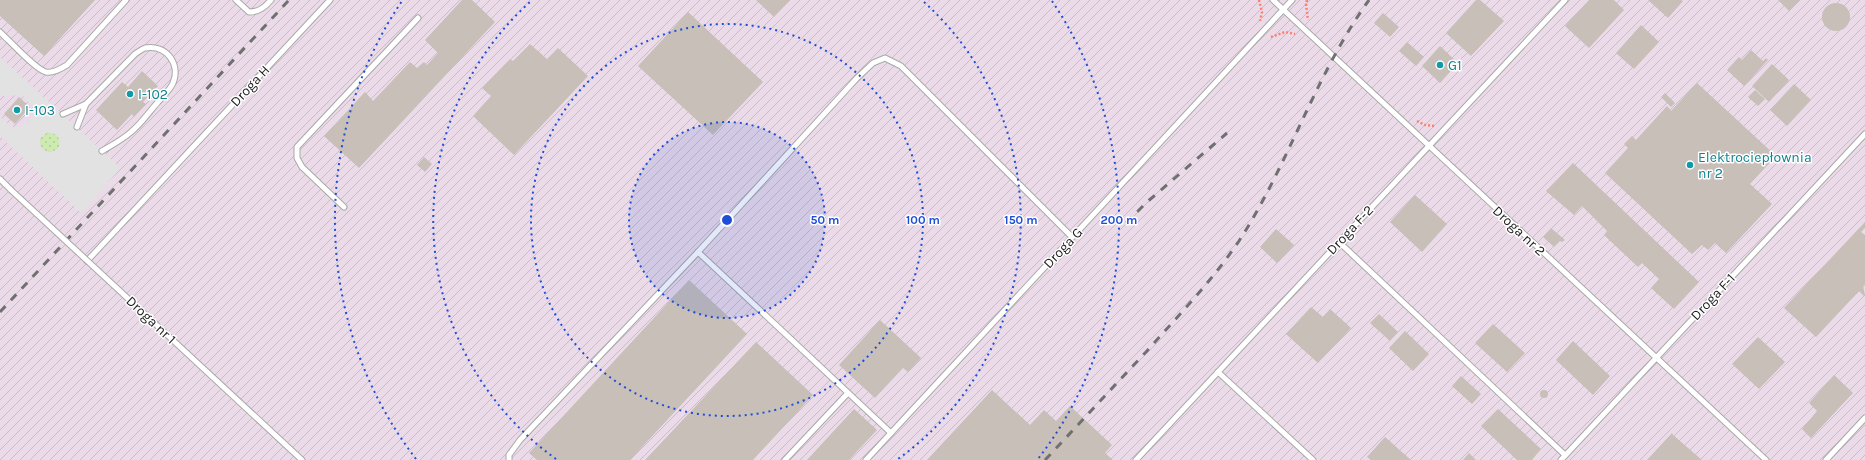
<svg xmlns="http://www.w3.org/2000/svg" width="1865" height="460" viewBox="0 0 1865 460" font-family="Karla,sans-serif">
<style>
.industrial{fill:url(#industrial-furrows)}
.grass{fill:url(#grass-dots)}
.parking{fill:#e2e2e2;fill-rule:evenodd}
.building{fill:#c7bfb8}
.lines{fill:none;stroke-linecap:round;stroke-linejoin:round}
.service-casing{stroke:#a9a9a9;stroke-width:7}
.path{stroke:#fa8072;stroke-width:2.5;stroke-dasharray:2 2;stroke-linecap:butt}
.service{stroke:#fff;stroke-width:5}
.rail{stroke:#707070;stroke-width:3;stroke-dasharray:8 8;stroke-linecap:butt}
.service-bridge-casing{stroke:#a9a9a9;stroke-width:7;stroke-linecap:butt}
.service-bridge{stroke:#fff;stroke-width:5}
.ring{fill:none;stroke:#1d4ed8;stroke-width:2;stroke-dasharray:2 4}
.culture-dot{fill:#0f9aa8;stroke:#fff;stroke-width:1.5}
.labels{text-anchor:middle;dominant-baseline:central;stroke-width:3;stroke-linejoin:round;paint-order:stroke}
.culture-label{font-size:14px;fill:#0d838f;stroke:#fff;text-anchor:start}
.street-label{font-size:14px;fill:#222;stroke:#fff}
.centre{fill:#1d4ed8;stroke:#fff;stroke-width:2}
.ring-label{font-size:12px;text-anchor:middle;font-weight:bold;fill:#1d4ed8;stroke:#fff;stroke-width:3;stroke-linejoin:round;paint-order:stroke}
</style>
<defs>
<pattern id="industrial-furrows" width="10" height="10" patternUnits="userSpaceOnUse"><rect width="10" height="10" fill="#ebdbe8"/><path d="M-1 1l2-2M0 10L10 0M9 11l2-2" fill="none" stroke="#c9bcc7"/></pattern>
<pattern id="grass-dots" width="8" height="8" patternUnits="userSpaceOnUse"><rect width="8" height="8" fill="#cdebb0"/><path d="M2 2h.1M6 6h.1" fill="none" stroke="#b0c997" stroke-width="1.8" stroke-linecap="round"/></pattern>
</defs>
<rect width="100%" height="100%" fill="#f2efe9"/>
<rect class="industrial" x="0" y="0" width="1865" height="460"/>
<circle class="grass" cx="50" cy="142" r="10"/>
<path class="parking" d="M0,57L121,168L81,213L0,136V117L14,128L21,126L28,122L32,116L33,107L22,95L0,96ZM48,132L57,135L59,139L60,145L57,149L52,152H46L42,149L40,144V138Z"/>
<g class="building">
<polygon points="0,0 95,0 44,56 0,16"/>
<polygon points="462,0 472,0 495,22 359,168 324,136 365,92 373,101 410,62 417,68 424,62 427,65 438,53 425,40"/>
<polygon points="756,0 790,0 774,17"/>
<polygon points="1476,0 1480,0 1504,21 1471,56 1446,33"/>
<polygon points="1589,0 1614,0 1624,10 1589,48 1565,26"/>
<polygon points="1648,0 1681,0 1683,1 1668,18"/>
<polygon points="1778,0 1800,0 1789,11"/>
<circle cx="1836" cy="17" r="14"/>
<polygon points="688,12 763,82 713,135 638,66"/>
<polygon points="1383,13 1399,27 1390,37 1374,23"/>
<polygon points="1641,25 1659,42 1634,69 1616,53"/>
<polygon points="1407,42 1424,57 1416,66 1399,51"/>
<polygon points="530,44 547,59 558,48 588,76 514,155 473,116 491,96 482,88 510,59 513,61"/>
<polygon points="1440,46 1458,63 1440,83 1422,66"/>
<polygon points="1751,50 1763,61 1766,58 1768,60 1744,86 1727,70 1739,57 1742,60"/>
<polygon points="1772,64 1789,80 1769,102 1752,86"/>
<polygon points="142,71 158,86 143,102 146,104 134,117 132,114 117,130 96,110 122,82 128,87"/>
<polygon points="1697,83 1776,156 1750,184 1772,204 1726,253 1715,243 1708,250 1702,245 1692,254 1605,173 1628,148 1624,144 1632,136 1636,140 1667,106 1671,111"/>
<polygon points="1794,84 1811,100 1787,126 1770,110"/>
<polygon points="1755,90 1765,99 1758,106 1748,97"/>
<polygon points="1665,93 1675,103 1671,107 1661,97"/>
<polygon points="19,97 30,107 15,124 4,114"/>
<polygon points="424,157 432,164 425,172 417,165"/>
<polygon points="1573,163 1699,282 1674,309 1651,288 1659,279 1642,263 1638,267 1604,235 1607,231 1582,206 1574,215 1546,191"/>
<polygon points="1415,195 1447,224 1422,252 1390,222"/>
<polygon points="1865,222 1865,228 1861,232 1865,235 1865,284 1863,286 1865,295 1864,296 1859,291 1816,337 1784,308"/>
<polygon points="1551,228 1565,240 1562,242 1560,241 1554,247 1543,237"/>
<polygon points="1276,229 1294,245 1277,263 1260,247"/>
<polygon points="689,280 747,334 630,460 537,460 529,453"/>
<polygon points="1311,307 1323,317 1330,309 1351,328 1318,363 1286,334"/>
<polygon points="1379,314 1398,332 1390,341 1370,323"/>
<polygon points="880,320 921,358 908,372 903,368 875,398 839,365"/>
<polygon points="1493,324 1525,353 1507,372 1475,343"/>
<polygon points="1405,331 1429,354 1413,371 1389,348"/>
<polygon points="1758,337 1785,362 1759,389 1732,364"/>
<polygon points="1573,341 1610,376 1593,395 1556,360"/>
<polygon points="756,342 813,395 753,460 645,460"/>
<polygon points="1834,375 1853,393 1811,438 1802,429 1817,411 1809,403"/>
<polygon points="1461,376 1481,394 1472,404 1452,386"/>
<circle cx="1544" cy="394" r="4"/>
<polygon points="992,390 1030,425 1044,410 1056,421 1070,406 1112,445 1105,453 1113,460 927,460"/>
<polygon points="854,409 877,430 849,460 807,460"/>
<polygon points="1498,409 1541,449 1532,460 1517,460 1481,426"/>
<polygon points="1672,433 1673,435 1702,460 1647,460"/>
<polygon points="1385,437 1411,460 1371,460 1367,457"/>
<polygon points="1469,453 1476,460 1463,460"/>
</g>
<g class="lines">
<g class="service-casing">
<g id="service">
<path d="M236,0L249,12C259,12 265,7 271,0"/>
<polyline points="1273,0 1766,460"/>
<path d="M0,32C9,40 36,70 46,72C54,73 60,69 67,65L126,0"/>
<polyline points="63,114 86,104"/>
<path d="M77,127L86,104L135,54C138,52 142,49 145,48C166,44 181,64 173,83C170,90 163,96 158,102C149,112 141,124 131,132C122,140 112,145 102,151"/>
<polyline points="0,179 11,190"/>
<polyline points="344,207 302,167 297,158 297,147 418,18"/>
<polyline points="1339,242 1565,455"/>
<polyline points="698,252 857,78 873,63 885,58 901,66 1072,237"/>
<polyline points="87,261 330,0"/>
<polyline points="163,331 302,460"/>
<polyline points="1218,372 1313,460"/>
<polyline points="509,460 509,455 520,440 698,252 891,433"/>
<polyline points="785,460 848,393"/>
<polyline points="866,460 1292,0"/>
<polyline points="1136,460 1565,0"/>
<polyline points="1561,460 1865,134"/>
<polyline points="1826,460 1865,418"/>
</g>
</g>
<g class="path">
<polyline points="1259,0 1262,12 1260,21"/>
<polyline points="1307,0 1306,4 1308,20"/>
<polyline points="1271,37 1285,32 1295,34"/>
<polyline points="1417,121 1425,125 1434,126"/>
</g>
<use href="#service" class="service"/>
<g class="rail">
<polyline points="1126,223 1147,202 1227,133"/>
<polyline points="0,312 289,0"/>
<path d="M1045,460C1079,424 1112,388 1146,352C1178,316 1212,281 1239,241C1289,164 1315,75 1369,0"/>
</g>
<g class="service-bridge-casing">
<polyline id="service-bridge" points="11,190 163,331"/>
</g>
<use href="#service-bridge" class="service-bridge"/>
</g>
<circle cx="727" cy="220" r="98" fill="#1d4ed8" fill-opacity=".12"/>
<g class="ring">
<circle cx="727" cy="220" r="98"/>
<circle cx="727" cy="220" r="196"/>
<path d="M556 459A294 294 0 0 1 530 2M924 2A294 294 0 0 1 898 459"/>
<path d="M416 459A392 392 0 0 1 402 1M1052 1A392 392 0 0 1 1038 459"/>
</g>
<g class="culture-dot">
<circle cx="1440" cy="65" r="4"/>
<circle cx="130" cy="94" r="4"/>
<circle cx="17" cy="110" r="4"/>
<circle cx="1690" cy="165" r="4"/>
</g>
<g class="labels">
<g class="culture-label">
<text x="1448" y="65">G1</text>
<text x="138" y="94">I-102</text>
<text x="25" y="110">I-103</text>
<text x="1698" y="157">Elektrociepłownia<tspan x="1698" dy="16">nr 2</tspan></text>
</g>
<g class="street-label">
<text transform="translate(250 86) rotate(-47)">Droga H</text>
<text transform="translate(1350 230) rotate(-47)">Droga F-2</text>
<text transform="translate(1519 231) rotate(43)">Droga nr 2</text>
<text transform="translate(1063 248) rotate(-47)">Droga G</text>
<text transform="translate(1713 297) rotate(-47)">Droga F-1</text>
<text transform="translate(151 320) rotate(43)">Droga nr 1</text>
</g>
</g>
<circle cx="727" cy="220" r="6" class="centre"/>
<g class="ring-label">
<text x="825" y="224">50 m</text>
<text x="923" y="224">100 m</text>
<text x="1021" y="224">150 m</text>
<text x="1119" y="224">200 m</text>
</g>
</svg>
